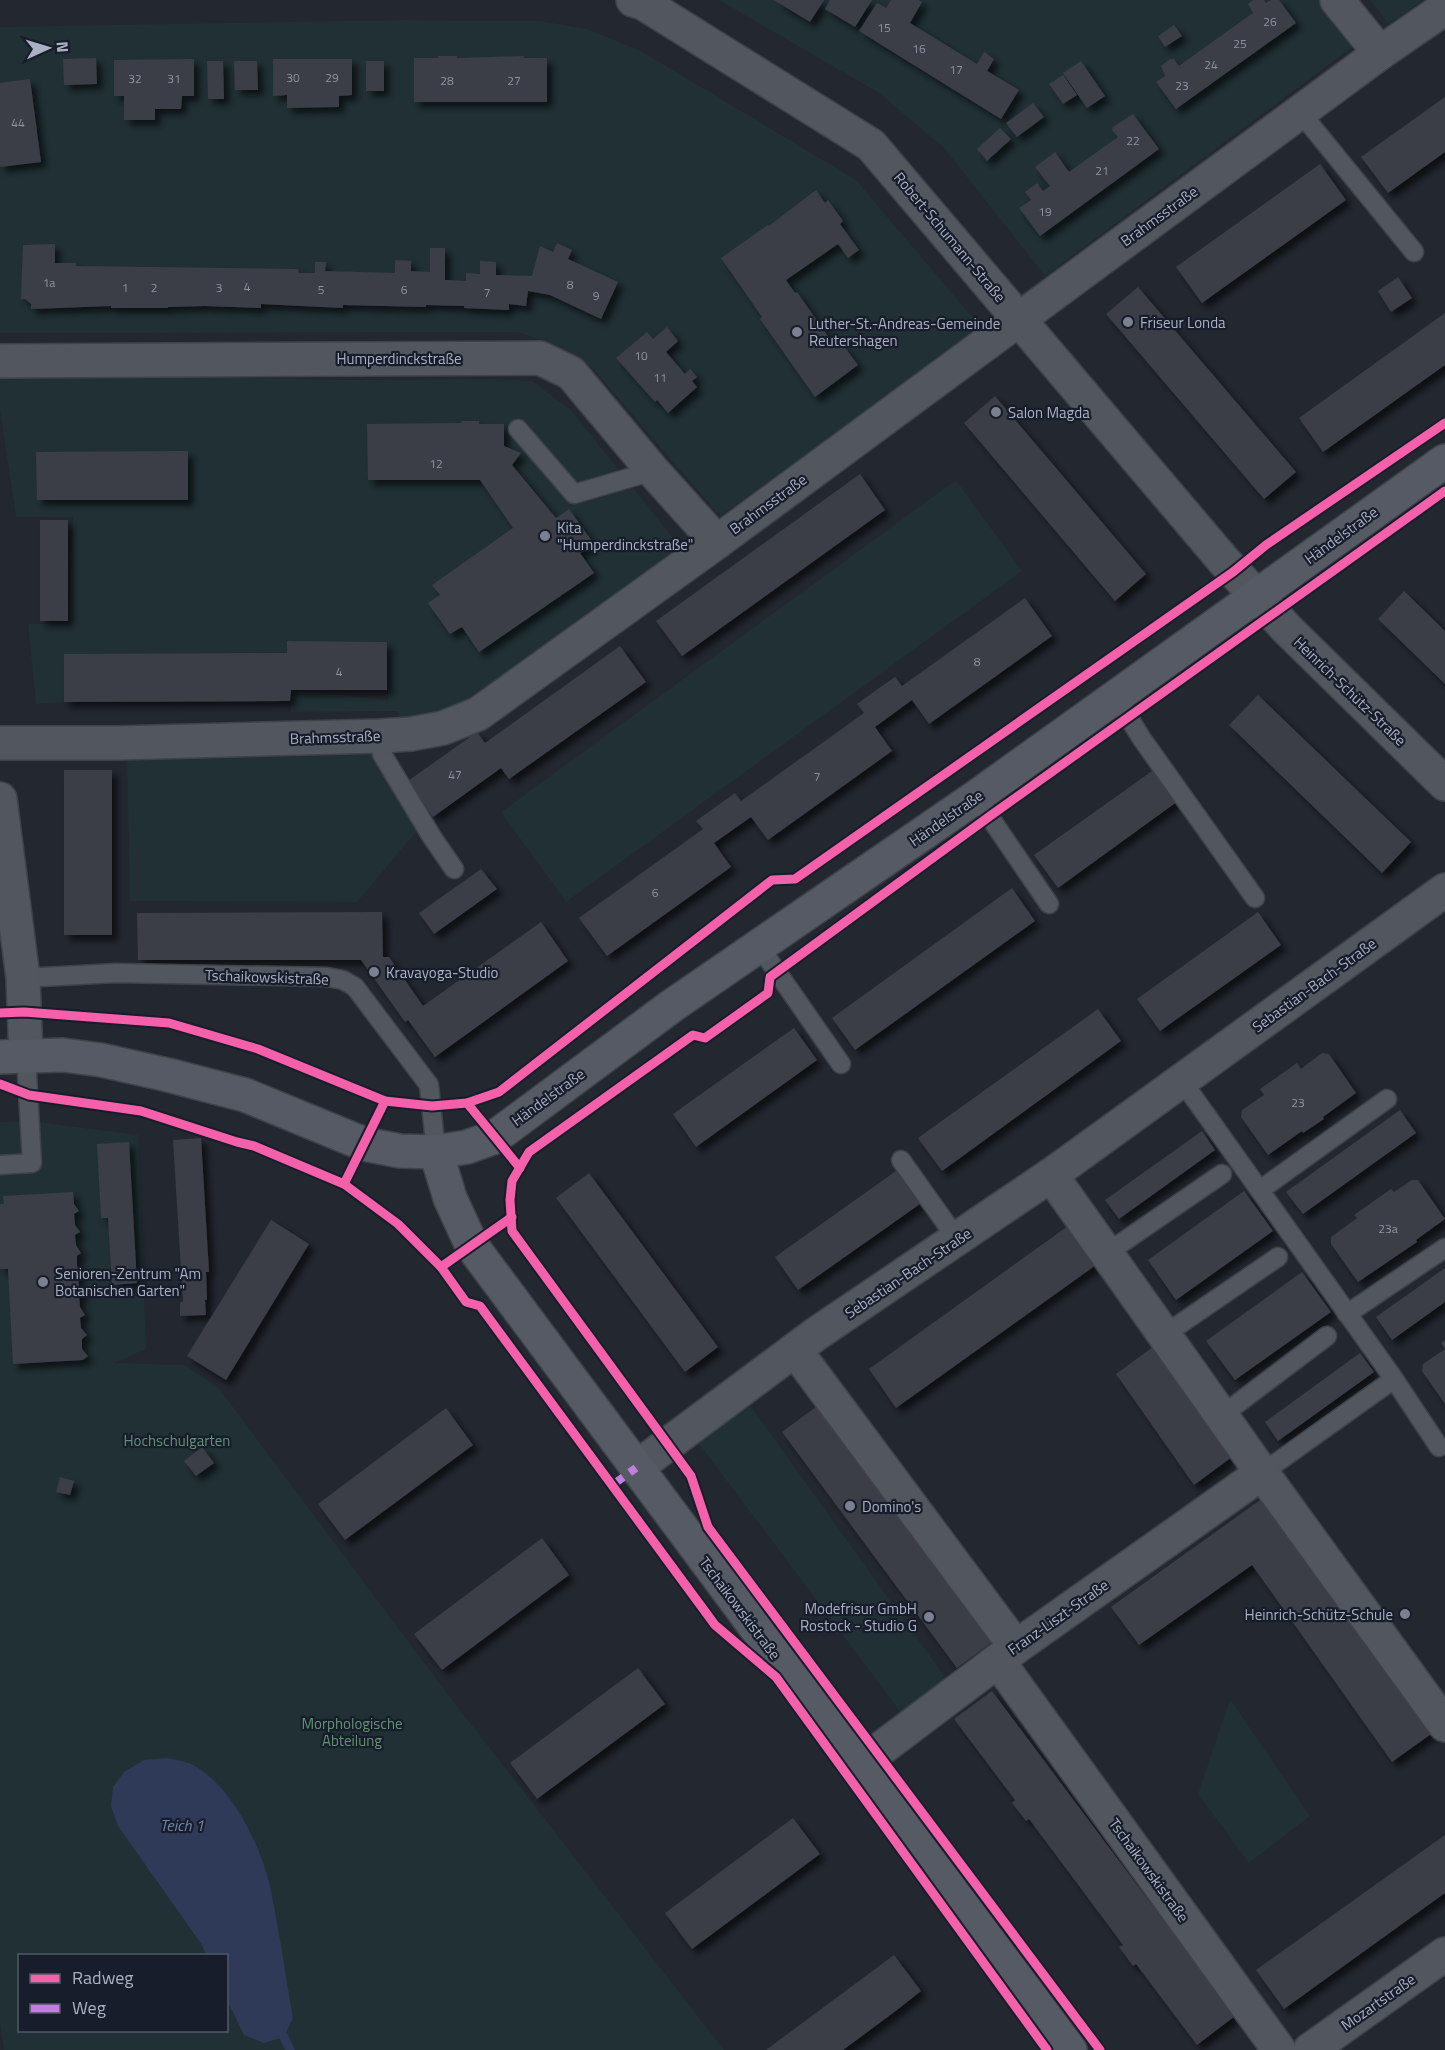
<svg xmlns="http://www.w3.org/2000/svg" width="1445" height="2050" viewBox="0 0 1445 2050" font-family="'Titillium Web',sans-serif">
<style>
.green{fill:#203035;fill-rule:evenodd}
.water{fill:#2e3a57}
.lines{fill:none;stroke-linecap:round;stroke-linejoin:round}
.stream{stroke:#2e3a57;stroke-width:9}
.building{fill:#3b3e47;filter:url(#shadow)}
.lane-casing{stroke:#3f4249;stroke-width:21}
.street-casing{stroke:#3f4249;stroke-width:36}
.secondary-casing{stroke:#3f4249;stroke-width:36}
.lane{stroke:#52565e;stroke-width:18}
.street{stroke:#52565e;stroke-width:33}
.secondary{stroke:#565a64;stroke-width:33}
.quiet{stroke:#c07fdc;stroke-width:8;stroke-dasharray:15 8;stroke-linecap:butt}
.cycleway-casing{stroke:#171d2a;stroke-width:13}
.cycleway{stroke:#f560ab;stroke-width:9}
.poi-dot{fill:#7b8190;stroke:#171d2a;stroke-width:2}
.labels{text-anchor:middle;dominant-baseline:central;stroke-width:4.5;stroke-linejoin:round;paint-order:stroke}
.number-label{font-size:12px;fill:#8f94a4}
.street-label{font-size:15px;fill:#abb1c3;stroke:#171d2a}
.poi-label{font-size:15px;fill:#abb1c3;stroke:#171d2a;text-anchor:start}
.park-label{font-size:15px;fill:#629373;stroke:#171d2a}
.water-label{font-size:16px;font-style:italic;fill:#7285ad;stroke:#171d2a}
</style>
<defs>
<filter id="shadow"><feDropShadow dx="5.5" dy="5.5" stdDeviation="3" flood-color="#0009"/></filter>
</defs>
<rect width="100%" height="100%" fill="#232730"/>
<g class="green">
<polygon points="719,0 1322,0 1359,42 1045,276 945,149 879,93"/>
<polygon points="1370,0 1423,0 1389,24"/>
<polygon points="403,20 540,21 587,29 641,51 856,180 983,330 720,516 592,368 554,344 517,332 0,333 0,27"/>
<polygon points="181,377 349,380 495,379 532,381 571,410 682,549 488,692 399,729 398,711 291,712 291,690 388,700 387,642 287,641 287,653 65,654 64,702 36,704 28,624 69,624 73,517 16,517 0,410 0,379"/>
<polygon points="956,480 1022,571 566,902 501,812"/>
<polygon points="376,754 417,820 417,831 357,902 130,901 127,755"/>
<path d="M30,1121L138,1135L146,1349L114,1363L184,1365L218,1387L440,1684L724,2050H4L0,2023V1122ZM20,1956H226V2030H20Z"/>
<polygon points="740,1391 950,1684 905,1718 688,1429"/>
<polygon points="1230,1699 1310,1816 1249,1863 1198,1794"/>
</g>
<path class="water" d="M167,1758C174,1759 182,1761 189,1763C229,1781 259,1842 269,1882C279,1927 285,1973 293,2018L284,2037L264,2043L244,2035L227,2000L226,1956L206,1955L202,1945L118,1826L111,1806L113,1787L124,1772L144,1760Z"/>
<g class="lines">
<polyline class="stream" points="284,2037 290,2050"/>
</g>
<g class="building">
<polygon points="774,0 824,0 810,22"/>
<polygon points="830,0 872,0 855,27 825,9"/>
<polygon points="891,0 918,0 922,2 910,23 977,64 984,52 994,59 987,71 1019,90 1001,119 859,31 877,3 886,8"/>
<polygon points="1253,0 1264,0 1266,3 1271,0 1279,0 1296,23 1176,109 1156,82 1165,76 1161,66 1170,59 1174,59 1179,66 1215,40 1253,13 1248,4"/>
<polygon points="1174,25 1182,36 1165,47 1158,36"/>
<polygon points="438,56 457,56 457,58 524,56 524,58 547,58 547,102 414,102 414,58 438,58"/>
<polygon points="96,58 97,84 64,85 63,59"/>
<polygon points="194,59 194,96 182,96 181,109 155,109 155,120 124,120 124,96 114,96 114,60"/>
<polygon points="273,59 352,59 352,95 339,96 339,107 287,108 287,95 273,96"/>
<polygon points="207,61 223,61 224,99 208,99"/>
<polygon points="234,61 257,61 258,90 235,90"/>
<rect x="366" y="61" width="18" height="30"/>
<polygon points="1081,61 1105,96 1087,108 1063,73"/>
<polygon points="1063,75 1077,95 1063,104 1049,84"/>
<polygon points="30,79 41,162 0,167 0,83"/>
<polygon points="1445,97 1445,152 1388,193 1361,157"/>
<polygon points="1033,103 1044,117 1017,137 1006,123"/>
<polygon points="1133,114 1159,149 1040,236 1019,208 1031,200 1025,192 1037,183 1043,191 1050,186 1035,167 1055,152 1069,172 1118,137 1112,130 1113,127"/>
<polygon points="1000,128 1011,139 987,161 977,149"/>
<polygon points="1320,164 1346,200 1202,303 1176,267"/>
<polygon points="816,190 825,203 828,200 843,221 840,224 859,250 848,258 838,244 786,280 795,293 797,292 837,349 843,345 858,365 815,397 760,319 762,317 721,258 768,225 769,226"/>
<polygon points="557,243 572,250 568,259 618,282 601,319 550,295 528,291 526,306 509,304 509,310 464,308 464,306 426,305 426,307 343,305 343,308 261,304 261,308 205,306 168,307 168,308 111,308 111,306 31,309 31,304 25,299 21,299 23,245 55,244 55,263 76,263 76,266 298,269 299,273 315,273 315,262 326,262 325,271 395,273 395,260 411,261 411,271 430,272 430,248 445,248 445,280 466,281 466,273 480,274 480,261 496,262 496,275 532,276 540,246 553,252"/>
<polygon points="1398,277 1412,298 1391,312 1378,291"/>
<polygon points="1138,287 1296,472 1264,499 1106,314"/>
<polygon points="1445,313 1445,365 1323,452 1299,418"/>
<polygon points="667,327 678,341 666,352 685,374 690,369 697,377 692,381 697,387 668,413 657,400 655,402 616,358 647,332 653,339"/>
<polygon points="995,396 1146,574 1115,601 964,423"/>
<polygon points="461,421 479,421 479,424 504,424 504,446 521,453 512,465 556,518 569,509 594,544 580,553 594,573 479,652 462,627 450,634 428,603 440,595 432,585 513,528 480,480 368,480 367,424 462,423"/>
<polygon points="188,451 188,500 37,500 36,452"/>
<polygon points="860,474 885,510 682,656 656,621"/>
<rect x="40" y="520" width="28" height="101"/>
<polygon points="1404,591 1445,631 1445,684 1378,619"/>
<polygon points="1025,598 1052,636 929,724 912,700 875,727 892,751 768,840 751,817 714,843 731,867 607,956 579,918 703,829 696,821 735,793 741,801 864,713 857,704 882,686 895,677 902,686"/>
<polygon points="287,641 387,642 387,690 291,690 290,701 64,702 64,654 287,653"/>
<polygon points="620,646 646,682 509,779 501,768 433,817 408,781 477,732 485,743"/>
<polygon points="1258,695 1411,842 1382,873 1229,725"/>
<polygon points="1155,769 1178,801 1058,888 1034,855"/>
<rect x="64" y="770" width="48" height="165"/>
<polygon points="481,869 497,889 434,934 419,913"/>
<polygon points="1012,888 1035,921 855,1050 832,1018"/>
<polygon points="382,912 383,957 389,957 423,1006 541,922 568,961 435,1057 408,1020 405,1022 361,960 138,960 137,913"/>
<polygon points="1258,912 1281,945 1160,1031 1137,999"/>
<polygon points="1098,1009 1121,1041 942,1171 918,1138"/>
<polygon points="794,1028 817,1060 696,1147 673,1114"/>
<polygon points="1322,1053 1329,1054 1356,1093 1323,1117 1324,1119 1303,1133 1302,1131 1268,1155 1241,1117 1242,1110 1264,1095 1260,1089 1297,1063 1301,1069"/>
<polygon points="1400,1110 1416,1133 1303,1214 1286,1192"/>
<polygon points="1202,1131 1215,1150 1119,1219 1105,1200"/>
<polygon points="201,1138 209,1272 206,1272 207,1300 205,1300 206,1315 180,1316 180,1302 183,1302 173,1140"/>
<polygon points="129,1142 137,1283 112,1285 108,1218 101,1218 97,1144"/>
<polygon points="896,1171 920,1204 798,1290 775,1257"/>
<polygon points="589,1173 718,1347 685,1372 556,1198"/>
<polygon points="1412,1180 1418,1180 1445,1219 1416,1240 1417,1242 1358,1282 1331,1244 1331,1237 1357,1218 1354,1215 1391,1189 1394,1192"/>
<polygon points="1244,1191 1273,1231 1176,1300 1148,1260"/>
<polygon points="73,1192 74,1204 79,1211 74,1214 75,1225 80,1232 75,1235 76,1245 81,1253 77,1256 77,1266 82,1273 78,1276 79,1287 84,1294 79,1297 80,1307 85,1315 80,1318 81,1328 87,1335 82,1339 82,1349 88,1356 83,1360 13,1364 8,1269 0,1269 0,1204 4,1204 3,1196"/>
<polygon points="271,1220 309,1244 226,1380 187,1356"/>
<polygon points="1068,1226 1096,1265 896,1408 869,1369"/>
<polygon points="1445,1268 1445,1302 1392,1340 1376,1317"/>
<polygon points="1302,1272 1331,1312 1235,1380 1206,1341"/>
<polygon points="1445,1340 1445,1404 1422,1371 1423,1364 1445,1349 1441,1343"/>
<polygon points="1153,1347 1232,1457 1194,1485 1116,1374"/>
<polygon points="1360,1353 1374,1372 1278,1441 1265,1422"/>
<polygon points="820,1404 995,1640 957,1668 782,1432"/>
<polygon points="446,1408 473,1445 345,1540 318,1504"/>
<polygon points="202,1447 214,1463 196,1476 184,1461"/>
<polygon points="60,1477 74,1481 70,1495 56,1492"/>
<polygon points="1263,1498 1431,1734 1392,1762 1252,1565 1139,1645 1111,1607"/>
<polygon points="542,1538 569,1575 442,1670 414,1634"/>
<polygon points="638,1668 665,1704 537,1799 510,1763"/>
<polygon points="992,1691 1235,2016 1197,2045 1136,1964 1133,1966 1119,1947 1123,1945 1029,1819 1026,1821 1012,1803 1015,1800 954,1719"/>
<polygon points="793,1818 820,1854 692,1949 665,1913"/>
<polygon points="1445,1835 1445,1893 1284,2009 1256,1970"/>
<polygon points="894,1955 921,1991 893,2013 843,2050 766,2050"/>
</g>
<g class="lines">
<g class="lane-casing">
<g id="lane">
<polyline points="1300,112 1414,252"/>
<polyline points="518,429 574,494 653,471"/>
<polyline points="1115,696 1142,739 1255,898"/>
<polyline points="380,736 382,754 432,837 454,869"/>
<polyline points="976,797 1049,904"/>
<polyline points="759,946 841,1064"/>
<polyline points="23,978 116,973 327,977 343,980 355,987 429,1085 436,1152"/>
<polyline points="1182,1081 1394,1379 1439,1447"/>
<polyline points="901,1160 957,1239"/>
<polyline points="0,1165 32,1163 26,1056"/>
<polyline points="1260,1190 1387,1099"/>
<polyline points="1107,1253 1222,1174"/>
<polyline points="1347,1314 1445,1248"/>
<polyline points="1164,1335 1278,1257"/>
<polyline points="1221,1416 1327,1336"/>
<polyline points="1262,1473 1394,1379"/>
</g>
</g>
<g class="street-casing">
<g id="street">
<polyline points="633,0 643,3 871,145 1224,561 1287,629 1445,784"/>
<polyline points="1337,0 1380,53"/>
<polyline points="0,361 540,358 571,373 653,471 717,542"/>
<polyline points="0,743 117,743 380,736 411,734 443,728 478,714 717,542 1380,53 1445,8"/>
<polyline points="0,799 23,978 26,1056"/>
<polyline points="1051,1175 1262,1473 1445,1725"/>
<polyline points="795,1350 1016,1647"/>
<polyline points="636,1468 816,1334 1051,1175 1445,890"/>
<polyline points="998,1661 1279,2050"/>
<polyline points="858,1766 1016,1647 1262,1473"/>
<polyline points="1310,2050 1445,1954"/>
</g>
</g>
<g class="secondary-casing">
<g id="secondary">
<polyline points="0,1057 63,1055 101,1060 168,1075 245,1095 364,1144 400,1151 436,1152 467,1147 495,1137 673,1005 976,797 1445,461"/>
<polyline points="436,1152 450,1198 472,1246 1070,2050"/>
</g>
</g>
<use href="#lane" class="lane"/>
<use href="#street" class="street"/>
<use href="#secondary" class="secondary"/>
<polyline class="quiet" points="611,1486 636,1468"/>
<g class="cycleway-casing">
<g id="cycleway">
<polyline points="0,1013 24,1012 169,1023 258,1049 385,1101 432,1106 467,1103 499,1092 772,880 795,879 1233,572 1266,545 1445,423"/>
<polyline points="0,1084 29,1095 141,1111 237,1142 254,1146 344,1184 398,1224 441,1267 466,1302 480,1306 715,1625 776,1677 1047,2050"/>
<polyline points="467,1103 520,1168"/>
<polyline points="344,1184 385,1101"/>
<polyline points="441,1267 512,1217"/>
<polyline points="1100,2050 708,1527 691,1476 512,1231 510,1200 512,1181 529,1152 693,1035 705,1038 768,993 770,977 990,816 1445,491"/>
</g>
</g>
<use href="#cycleway" class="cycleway"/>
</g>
<g class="poi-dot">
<circle cx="1128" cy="322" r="6"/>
<circle cx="797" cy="332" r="6"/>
<circle cx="996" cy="412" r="6"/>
<circle cx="545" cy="536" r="6"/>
<circle cx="374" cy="972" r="6"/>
<circle cx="43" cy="1282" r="6"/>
<circle cx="850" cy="1506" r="6"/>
<circle cx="1405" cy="1614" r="6"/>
<circle cx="929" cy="1617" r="6"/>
</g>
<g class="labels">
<g class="number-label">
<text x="1270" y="21">26</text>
<text x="884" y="27">15</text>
<text x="1240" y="43">25</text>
<text x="919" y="48">16</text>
<text x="1211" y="64">24</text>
<text x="956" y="69">17</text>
<text x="293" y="77">30</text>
<text x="332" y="77">29</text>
<text x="135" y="78">32</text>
<text x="174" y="78">31</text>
<text x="447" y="80">28</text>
<text x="514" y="80">27</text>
<text x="1182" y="85">23</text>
<text x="18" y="122">44</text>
<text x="1133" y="140">22</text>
<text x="1102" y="170">21</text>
<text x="1045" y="211">19</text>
<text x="49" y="282">1a</text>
<text x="570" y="284">8</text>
<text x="247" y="286">4</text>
<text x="125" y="287">1</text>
<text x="154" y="287">2</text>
<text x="219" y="287">3</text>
<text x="321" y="289">5</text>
<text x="404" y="289">6</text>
<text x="487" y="292">7</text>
<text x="596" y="295">9</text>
<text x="641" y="355">10</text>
<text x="660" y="377">11</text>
<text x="436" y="463">12</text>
<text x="977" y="661">8</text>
<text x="339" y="671">4</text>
<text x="455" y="774">47</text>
<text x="817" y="776">7</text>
<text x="655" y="892">6</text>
<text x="1298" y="1102">23</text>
<text x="1388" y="1228">23a</text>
</g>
<g class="street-label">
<text transform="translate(1159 216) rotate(-36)">Brahmsstraße</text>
<text transform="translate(950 237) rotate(50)">Robert-Schumann-Straße</text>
<text x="399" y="358">Humperdinckstraße</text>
<text transform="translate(768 504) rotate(-36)">Brahmsstraße</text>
<text transform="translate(1341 535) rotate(-36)">Händelstraße</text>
<text transform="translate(1350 691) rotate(44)">Heinrich-Schütz-Straße</text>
<text transform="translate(335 737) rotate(-2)">Brahmsstraße</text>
<text transform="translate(946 818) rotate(-35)">Händelstraße</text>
<text transform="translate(267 977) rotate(2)">Tschaikowskistraße</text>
<text transform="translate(1314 985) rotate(-36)">Sebastian-Bach-Straße</text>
<text transform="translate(548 1097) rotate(-36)">Händelstraße</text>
<text transform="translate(908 1273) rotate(-34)">Sebastian-Bach-Straße</text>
<text transform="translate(740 1608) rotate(53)">Tschaikowskistraße</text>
<text transform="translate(1058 1617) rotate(-35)">Franz-Liszt-Straße</text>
<text transform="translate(1149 1870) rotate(54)">Tschaikowskistraße</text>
<text transform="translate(1378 2002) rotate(-35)">Mozartstraße</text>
</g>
<g class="poi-label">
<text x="1140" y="322">Friseur Londa</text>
<text x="809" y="323">Luther-St.-Andreas-Gemeinde<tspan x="809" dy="17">Reutershagen</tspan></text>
<text x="1008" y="412">Salon Magda</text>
<text x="557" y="527">Kita<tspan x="557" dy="17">"Humperdinckstraße"</tspan></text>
<text x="386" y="972">Kravayoga-Studio</text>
<text x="55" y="1273">Senioren-Zentrum "Am<tspan x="55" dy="17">Botanischen Garten"</tspan></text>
<text x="862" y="1506">Domino's</text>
<text x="917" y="1608" text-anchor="end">Modefrisur GmbH<tspan x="917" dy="17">Rostock - Studio G</tspan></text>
<text x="1393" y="1614" text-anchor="end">Heinrich-Schütz-Schule</text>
</g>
<g class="park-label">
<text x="177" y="1440">Hochschulgarten</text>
<text x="352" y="1723">Morphologische<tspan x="352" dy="17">Abteilung</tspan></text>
</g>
<g class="water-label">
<text x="182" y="1825">Teich 1</text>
</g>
</g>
<rect x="18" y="1954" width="210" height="78" fill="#171d2a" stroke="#525867" stroke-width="1.5"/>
<rect x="30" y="1974" width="30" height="9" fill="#f560ab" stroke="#525867" stroke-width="1.5"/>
<text x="72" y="1984" font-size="18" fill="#abb1c3">Radweg</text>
<rect x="30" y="2004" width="30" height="9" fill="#c07fdc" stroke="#525867" stroke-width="1.5"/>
<text x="72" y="2014" font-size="18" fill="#abb1c3">Weg</text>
<g transform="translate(48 48) rotate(86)" stroke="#171d2a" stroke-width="4.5" paint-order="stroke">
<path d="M0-4.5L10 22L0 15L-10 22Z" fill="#abb1c3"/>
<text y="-9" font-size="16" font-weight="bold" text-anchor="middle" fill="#abb1c3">N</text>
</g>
</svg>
